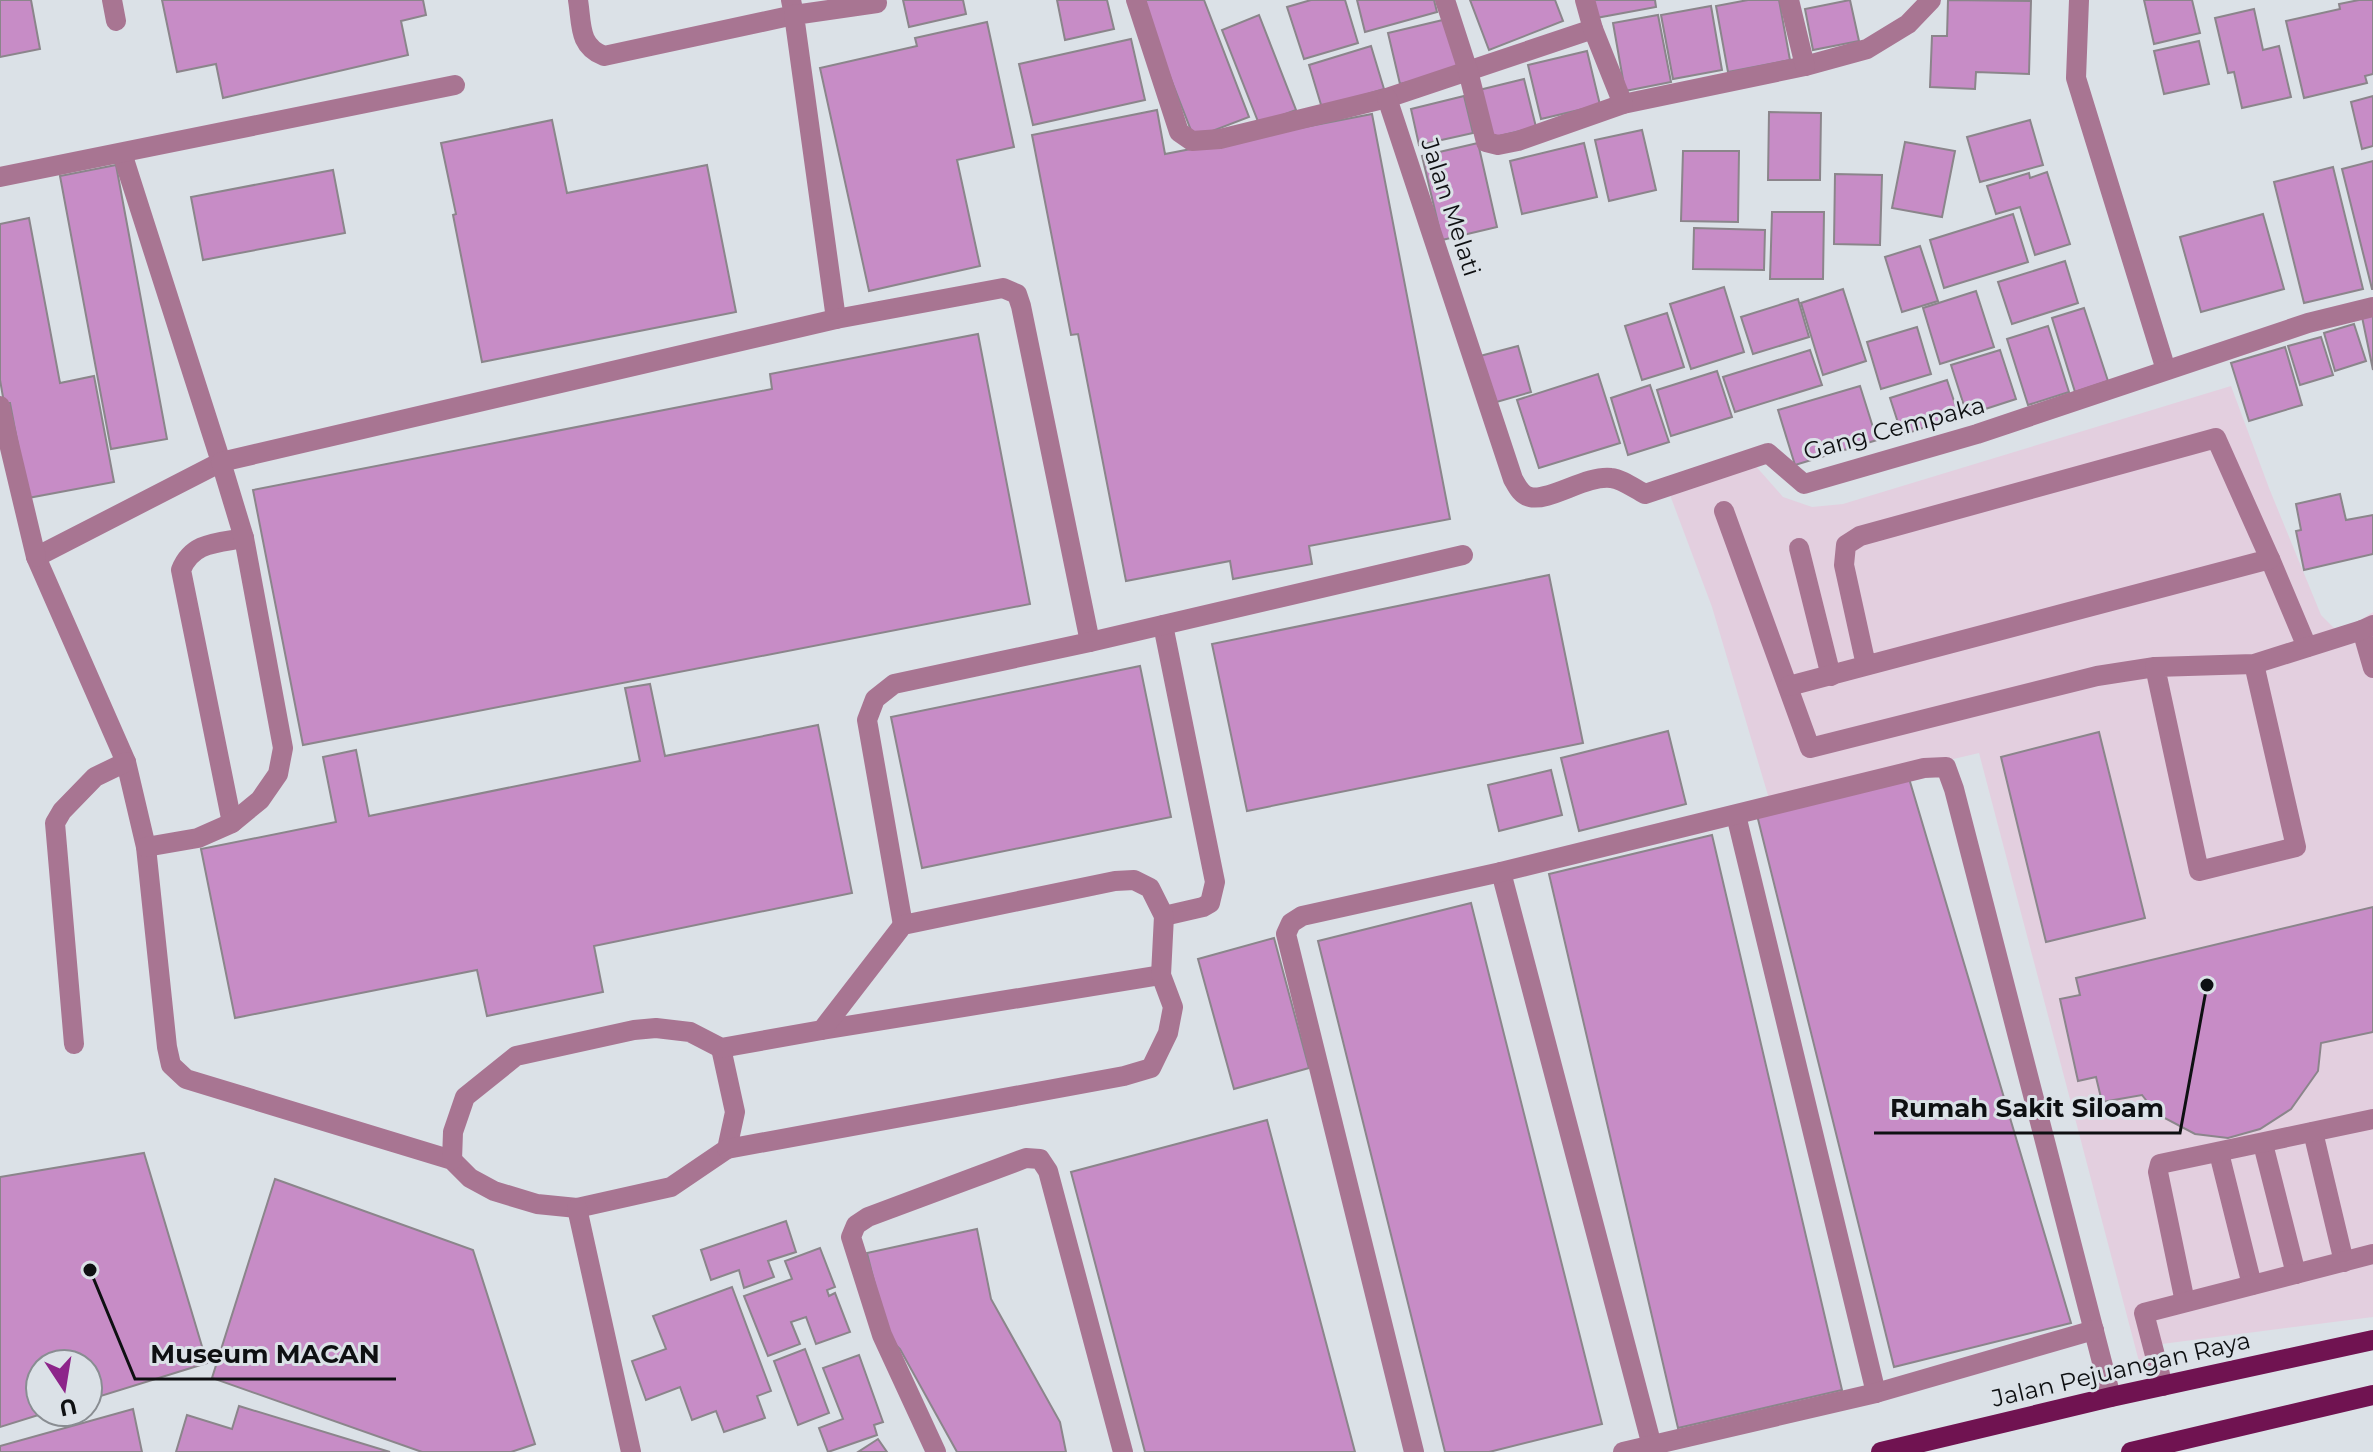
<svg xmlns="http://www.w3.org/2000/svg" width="2373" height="1452" viewBox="0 0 2373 1452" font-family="Montserrat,sans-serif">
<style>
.medical{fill:#e3cfdf}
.building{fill:#c78cc6;stroke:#8b858b;stroke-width:2}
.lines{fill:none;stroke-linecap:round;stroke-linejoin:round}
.minor{stroke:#a87592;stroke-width:20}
.major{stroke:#701351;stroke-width:20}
.labels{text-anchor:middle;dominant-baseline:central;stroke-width:6;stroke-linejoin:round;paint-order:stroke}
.street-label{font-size:24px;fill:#0e1012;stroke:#dbe1e7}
.leader{fill:none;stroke:#0e1012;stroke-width:3}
.callout-dot{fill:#0e1012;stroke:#dbe1e7;stroke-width:3}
.callout-label{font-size:26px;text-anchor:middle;font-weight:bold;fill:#0e1012;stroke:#dbe1e7;stroke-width:6;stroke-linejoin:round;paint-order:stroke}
</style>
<rect width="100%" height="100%" fill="#dbe1e7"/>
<polygon class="medical" points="2231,386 2269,488 2321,615 2335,629 2348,628 2373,612 2373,1317 2154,1345 2142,1373 1979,753 1770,802 1712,607 1667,487 1753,463 1783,497 1812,507 1843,504"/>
<g class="building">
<polygon points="0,0 31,0 40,49 0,57"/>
<polygon points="162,0 423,0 426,15 401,21 408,55 223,98 216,64 177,72"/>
<polygon points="903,0 963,0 966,14 909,27"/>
<polygon points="1057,0 1107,0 1114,29 1065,40"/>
<polygon points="1140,0 1204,0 1249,117 1194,138"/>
<polygon points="1311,0 1345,0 1358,43 1304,59 1287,7"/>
<polygon points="1357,0 1434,0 1437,12 1365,32"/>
<polygon points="1470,0 1555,0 1563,21 1489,50"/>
<polygon points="1592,0 1655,0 1656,7 1596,18"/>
<polygon points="1748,0 1779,0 1790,60 1728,72 1716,6"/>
<polygon points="1850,0 1859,41 1813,50 1805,9"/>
<polygon points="1948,0 2031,1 2029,74 1976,72 1975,89 1930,87 1932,36 1947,36"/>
<polygon points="2144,0 2192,0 2200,33 2154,44"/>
<polygon points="2359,0 2373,0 2373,74 2365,76 2367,83 2304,98 2286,21 2340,9 2339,4"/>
<polygon points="1711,6 1722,70 1673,79 1661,15"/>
<polygon points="2254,9 2263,50 2279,46 2291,97 2242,108 2234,72 2228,73 2215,18"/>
<polygon points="1259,15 1296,110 1259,124 1222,30"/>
<polygon points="1658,15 1671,82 1625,91 1613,23"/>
<polygon points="1447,19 1459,70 1400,84 1388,33"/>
<polygon points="987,22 1014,147 957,160 980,266 869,291 820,68 917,46 915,38"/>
<polygon points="1131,39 1145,100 1033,125 1019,64"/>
<polygon points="2199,41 2209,84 2164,94 2154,51"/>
<polygon points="1371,46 1384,89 1322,108 1309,65"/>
<polygon points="1587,51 1600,105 1541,119 1528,65"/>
<polygon points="1524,79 1536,127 1491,138 1479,90"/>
<polygon points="1464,96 1473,133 1419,145 1411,109"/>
<polygon points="2373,96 2373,146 2362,149 2351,102"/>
<polygon points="1157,110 1165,154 1372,114 1450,519 1309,546 1312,564 1233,579 1230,561 1126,581 1078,334 1071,335 1032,135"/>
<polygon points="1769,112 1821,113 1820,180 1768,180"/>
<polygon points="552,120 567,193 707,165 736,312 482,362 453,215 456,214 441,143"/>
<polygon points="2030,120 2043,165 1980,182 1967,137"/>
<polygon points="1642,130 1656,190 1609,201 1595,140"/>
<polygon points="1905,142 1955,151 1942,217 1892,208"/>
<polygon points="1478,143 1497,227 1442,240 1422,156"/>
<polygon points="1584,143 1597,197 1522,214 1510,161"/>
<polygon points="1683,151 1739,151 1738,222 1681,221"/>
<polygon points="2373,161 2373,289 2372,289 2342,169"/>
<polygon points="116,165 167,439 111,449 60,176"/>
<polygon points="2333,167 2363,289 2304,303 2274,182"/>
<polygon points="333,170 345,233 203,260 191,197"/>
<polygon points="2047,172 2070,244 2035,255 2020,207 1996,214 1987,186 2029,173 2030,178"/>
<polygon points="1835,174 1882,175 1880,245 1834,244"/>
<polygon points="1772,212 1824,212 1823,279 1770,279"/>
<polygon points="2013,214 2028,262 1944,288 1930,240"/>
<polygon points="2263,214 2284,289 2201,312 2180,237"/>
<polygon points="29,218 60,383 94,376 114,482 28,498 10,403 4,403 0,380 0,224"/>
<polygon points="1694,228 1765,230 1764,270 1693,269"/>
<polygon points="1920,246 1938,301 1902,312 1885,257"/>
<polygon points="2065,261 2078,303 2012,324 1998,282"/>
<polygon points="1724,287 1744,352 1691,369 1670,304"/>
<polygon points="1843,289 1866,361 1823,375 1801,303"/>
<polygon points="1976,291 1994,347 1940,364 1923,308"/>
<polygon points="1798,299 1809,337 1753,354 1741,317"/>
<polygon points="2084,308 2108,381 2075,392 2052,318"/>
<polygon points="1667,313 1684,367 1642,380 1625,326"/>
<polygon points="2373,314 2373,370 2362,317"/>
<polygon points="2354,324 2366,361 2335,371 2324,333"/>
<polygon points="2048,326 2069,392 2028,405 2007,339"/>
<polygon points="1917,327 1931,374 1881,389 1867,342"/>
<polygon points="978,334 1030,604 303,745 253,490 772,389 770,374"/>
<polygon points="2321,337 2333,375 2300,385 2288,346"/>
<polygon points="1518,346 1531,392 1493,403 1480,356"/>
<polygon points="2285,347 2302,405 2249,421 2231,363"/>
<polygon points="1810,350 1822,385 1735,412 1723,377"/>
<polygon points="2000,350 2016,399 1967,415 1951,365"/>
<polygon points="1717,371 1732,417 1671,436 1657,390"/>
<polygon points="1598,374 1620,443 1539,468 1517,400"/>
<polygon points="1947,380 1959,416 1902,435 1890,398"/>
<polygon points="1650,385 1669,442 1628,455 1611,398"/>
<polygon points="1860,386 1877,440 1795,465 1778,410"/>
<polygon points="2340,494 2346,520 2373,515 2373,554 2304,570 2296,531 2301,530 2296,504"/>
<polygon points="1549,575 1583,743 1247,811 1212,644"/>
<polygon points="1140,666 1171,817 922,868 891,717"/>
<polygon points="650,684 665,756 818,725 852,893 594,946 603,992 487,1016 477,970 235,1018 201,849 336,822 323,757 356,750 369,816 640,761 625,688"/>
<polygon points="1668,731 1686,804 1579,831 1561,758"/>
<polygon points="2099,732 2145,918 2046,942 2001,757"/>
<polygon points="1551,770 1562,815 1499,831 1488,785"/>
<polygon points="1908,775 2071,1323 1894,1367 1756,811"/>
<polygon points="1712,835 1842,1390 1678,1428 1549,874"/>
<polygon points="1471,903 1602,1424 1489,1452 1445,1452 1318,941"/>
<polygon points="2373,907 2373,1032 2321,1043 2318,1071 2291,1109 2260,1129 2228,1138 2195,1134 2157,1114 2142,1095 2102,1102 2096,1077 2078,1081 2060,999 2080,995 2076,978"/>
<polygon points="1274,938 1309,1068 1234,1089 1198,959"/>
<polygon points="1267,1120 1355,1452 1145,1452 1071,1172"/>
<polygon points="144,1153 207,1363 88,1400 88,1364 40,1364 40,1412 48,1412 0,1427 0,1177"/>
<polygon points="275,1179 473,1250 535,1444 511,1452 422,1452 212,1378"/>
<polygon points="786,1221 796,1252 768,1261 774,1277 744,1288 739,1270 711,1280 701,1250"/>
<polygon points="977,1229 991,1299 1060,1422 1066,1452 957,1452 900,1349 888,1337 867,1253"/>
<polygon points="820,1248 835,1287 827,1290 829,1296 835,1293 850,1332 816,1344 806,1317 791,1322 800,1344 768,1356 744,1296 792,1279 785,1261"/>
<polygon points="732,1287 771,1391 757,1396 765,1418 724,1432 716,1411 692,1420 680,1387 646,1400 632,1361 666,1349 653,1316"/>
<polygon points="805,1349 829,1413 798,1425 774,1361"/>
<polygon points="859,1355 883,1422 874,1425 877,1435 828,1452 819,1428 843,1419 823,1368"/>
<polygon points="239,1406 390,1452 176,1452 187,1415 232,1429"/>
<polygon points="133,1409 142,1452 0,1452 0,1446"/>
<polygon points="878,1439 887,1452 858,1452"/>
</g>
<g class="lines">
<g class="minor">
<polyline points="112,0 116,21"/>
<path d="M578,0C582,24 578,46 604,56L794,15L791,0"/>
<polyline points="1136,0 1179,132 1192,141 1220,139 1387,98 1593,29"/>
<polyline points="1445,0 1468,71 1486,142 1498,145 1518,141 1623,104 1805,66 1867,49 1908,24 1931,0"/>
<polyline points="1585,0 1593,29 1623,104"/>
<polyline points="1789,0 1805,66"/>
<polyline points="2079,0 2076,78 2166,370"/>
<path d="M1387,98L1513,479C1517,486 1521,495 1530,497C1549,502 1586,475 1611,478C1622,479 1635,489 1645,494L1768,453L1804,484L1977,434L2308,323L2373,307"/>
<polyline points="122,153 221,462 36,557 126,762 146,847 167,1047 171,1065 186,1079 452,1160 470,1178 494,1191 537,1204 577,1208 671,1187 727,1149 735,1112 721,1048"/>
<polyline points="0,177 455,85"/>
<polyline points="836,319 794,15 877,3"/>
<polyline points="0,406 36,557"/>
<polyline points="1724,511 1810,748 2097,676 2155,667"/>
<polyline points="1799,548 1831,676"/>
<polyline points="2270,559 2307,647"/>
<polyline points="1163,625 1215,882 1210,903 1203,907 1164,916"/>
<polyline points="2373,625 2362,630 2373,668"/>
<polyline points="2254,664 2296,847 2199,871 2155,667 2254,664 2362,630"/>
<polyline points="1789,686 2270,559 2216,438 1860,536 1846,545 1844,565 1866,665"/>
<polyline points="1736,815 1876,1393"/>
<path d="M232,823L181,570C192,542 217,543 244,538"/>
<polyline points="146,847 198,838 232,823 260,800 278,774 283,748 244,538 221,462 836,319 1003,288 1017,294 1021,306 1090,642"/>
<polyline points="1501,872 1652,1446"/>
<polyline points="903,925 867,720 875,699 894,684 1090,642 1463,555"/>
<polyline points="822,1030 1161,975"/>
<polyline points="74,1044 55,823 62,811 95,777 126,762"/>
<polyline points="2313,1132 2344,1262"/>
<polyline points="2263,1144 2296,1274"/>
<polyline points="2219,1153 2252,1285"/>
<polyline points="452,1160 453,1132 465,1097 516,1056 634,1030 656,1028 690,1032 721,1048 822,1030 903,925 1115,881 1134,880 1150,888 1164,916 1161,975 1173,1007 1168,1033 1151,1068 1124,1076 727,1149"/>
<polyline points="577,1208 631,1452"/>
<polyline points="2185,1302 2158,1172 2160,1164 2373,1119"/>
<polyline points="2163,1386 2144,1313 2373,1254"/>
<polyline points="936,1452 882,1335 851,1237 856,1225 868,1217 1026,1158 1040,1159 1048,1171 1123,1452"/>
<polyline points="1414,1452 1286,934 1291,923 1302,916 1501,872 1924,768 1946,767 1954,789 2111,1397"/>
<polyline points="1623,1452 1876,1393 2094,1330"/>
</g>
<g class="major">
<polyline points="1881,1452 2111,1397 2373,1340"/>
<polyline points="2131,1452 2373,1395"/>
</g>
</g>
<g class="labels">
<g class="street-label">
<text transform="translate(1451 207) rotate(72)">Jalan Melati</text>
<text transform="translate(1894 428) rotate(-15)">Gang Cempaka</text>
<text transform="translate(2121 1369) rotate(-13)">Jalan Pejuangan Raya</text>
</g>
</g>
<path class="leader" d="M2207 985L2180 1133H1874M90 1270L135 1379H396"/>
<g class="callout-dot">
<circle cx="2207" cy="985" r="8"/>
<circle cx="90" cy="1270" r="8"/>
</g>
<g class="callout-label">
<text x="2027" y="1117">Rumah Sakit Siloam</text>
<text x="265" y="1363">Museum MACAN</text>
</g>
<g transform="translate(64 1388) rotate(168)"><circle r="38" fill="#dbe1e7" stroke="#898d92" stroke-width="2"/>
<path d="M0-6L14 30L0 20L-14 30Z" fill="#8d258a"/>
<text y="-12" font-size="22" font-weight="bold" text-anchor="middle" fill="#0e1012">U</text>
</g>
</svg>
